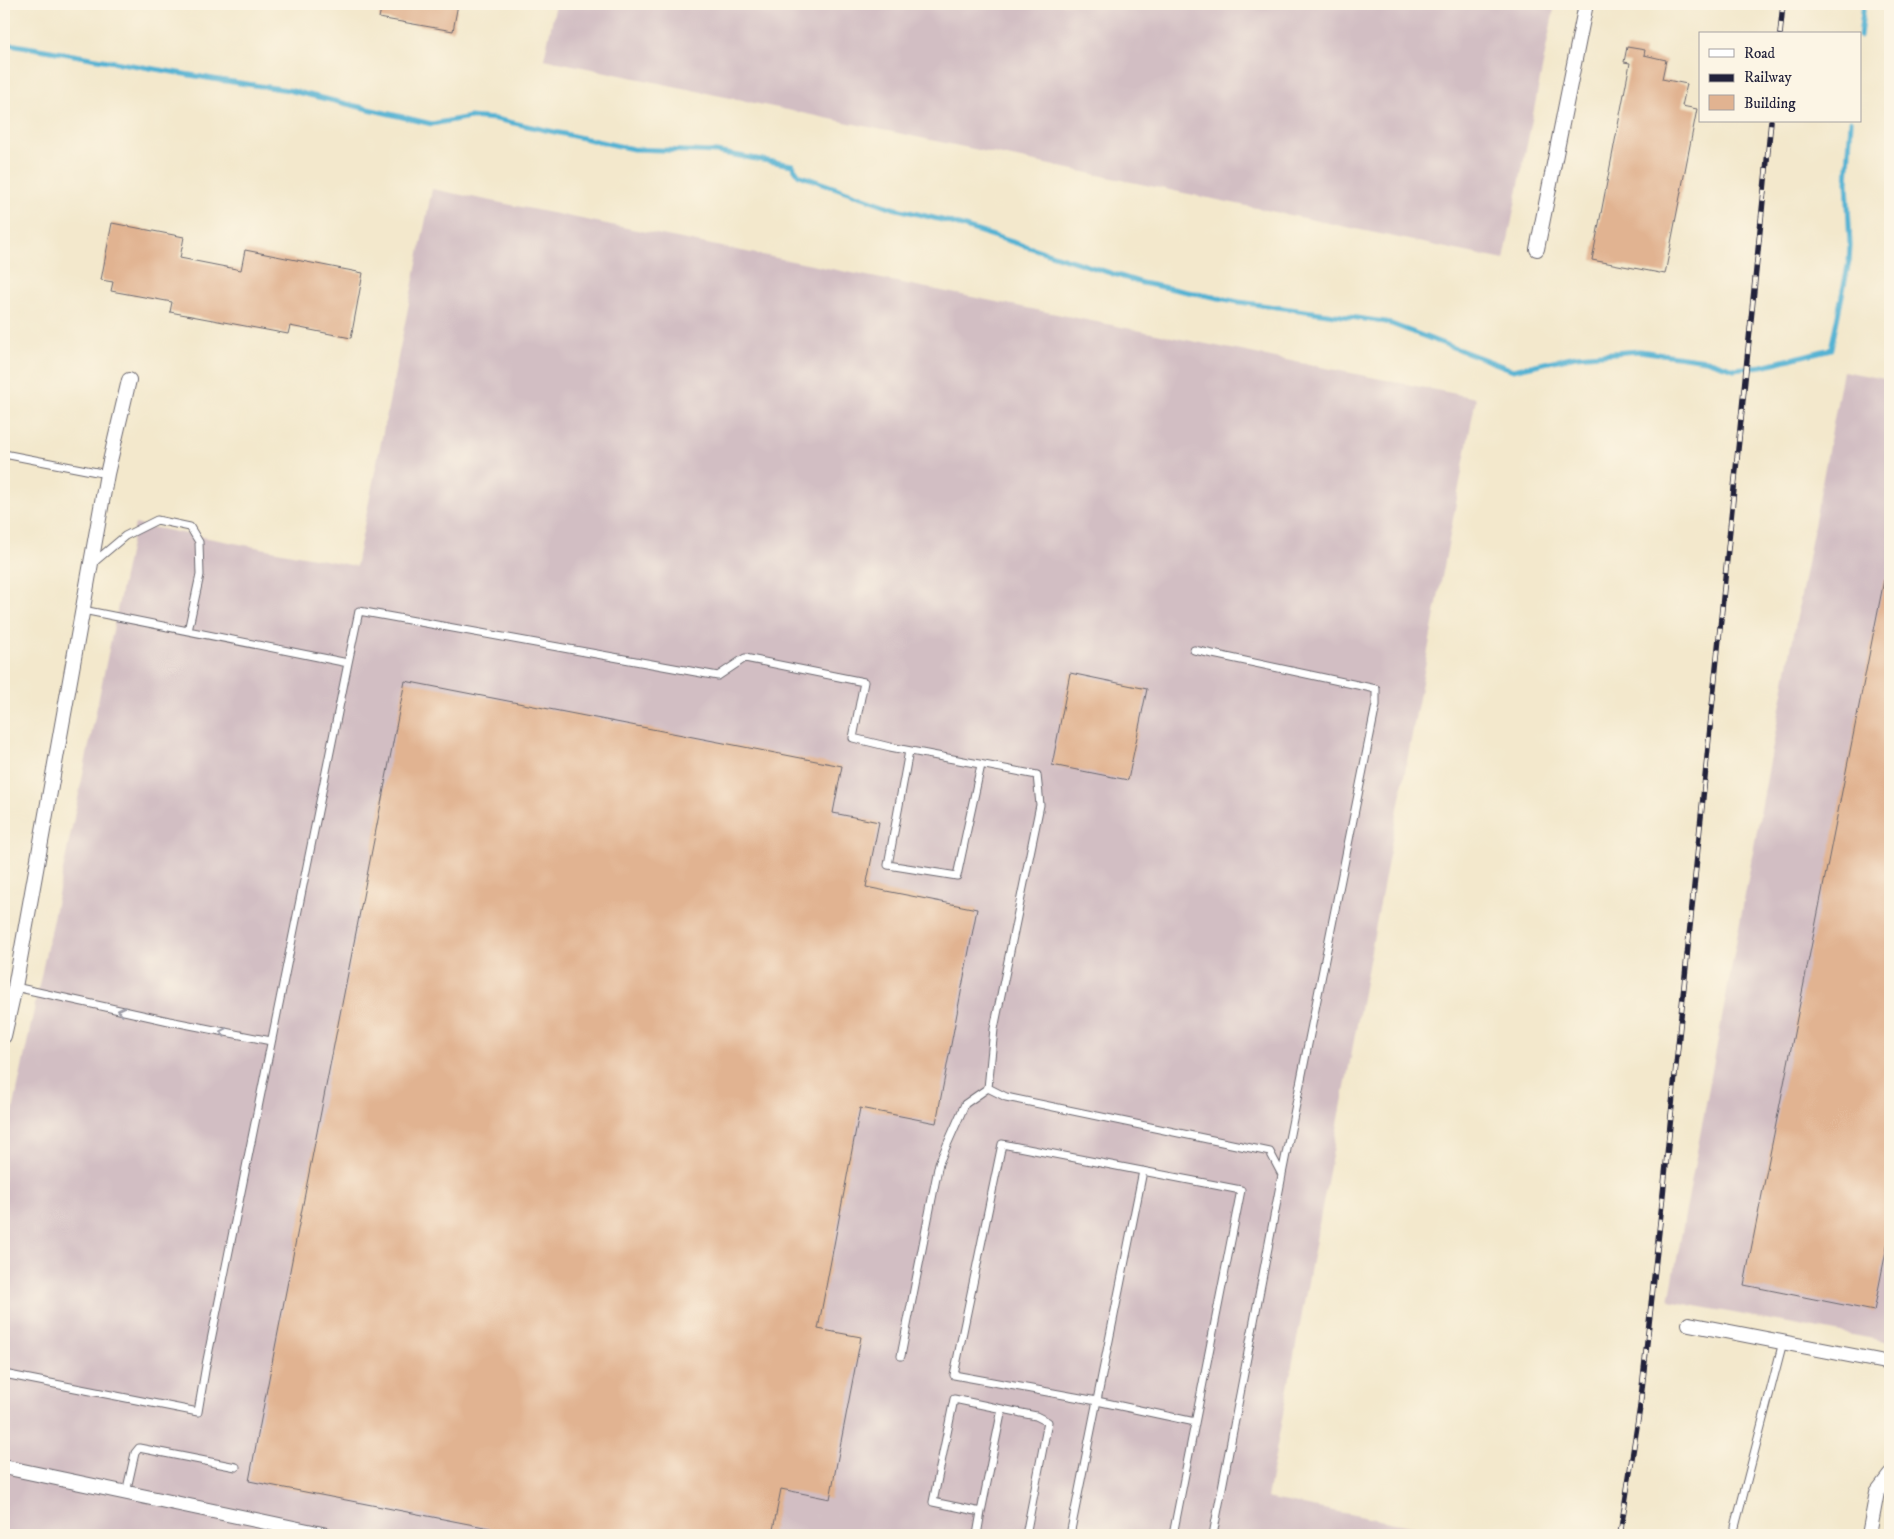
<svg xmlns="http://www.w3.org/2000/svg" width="1894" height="1539" viewBox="0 0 1894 1539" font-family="'IM FELL DW Pica',serif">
	<rect width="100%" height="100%" fill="#fcf5e5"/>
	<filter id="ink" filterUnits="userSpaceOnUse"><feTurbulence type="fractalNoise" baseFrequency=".02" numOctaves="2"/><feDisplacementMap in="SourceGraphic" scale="10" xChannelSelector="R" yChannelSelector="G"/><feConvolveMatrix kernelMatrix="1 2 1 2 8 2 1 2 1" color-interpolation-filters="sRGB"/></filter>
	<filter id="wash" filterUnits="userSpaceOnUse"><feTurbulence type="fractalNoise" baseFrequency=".0096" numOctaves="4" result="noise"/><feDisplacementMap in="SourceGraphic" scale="20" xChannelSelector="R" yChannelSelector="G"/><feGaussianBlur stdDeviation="1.12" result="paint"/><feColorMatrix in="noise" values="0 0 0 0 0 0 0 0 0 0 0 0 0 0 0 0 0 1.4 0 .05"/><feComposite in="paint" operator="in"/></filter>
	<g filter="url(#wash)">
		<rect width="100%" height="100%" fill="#f3e8cc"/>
		<!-- industrial -->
		<path fill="#d2bec3" d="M556,4h999l-51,256 -960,-201z
			M432,189l1044,209 -209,1100 189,37h-1452v-381l131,-630 221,42z
			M1843,371l47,9v962l-221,-41z"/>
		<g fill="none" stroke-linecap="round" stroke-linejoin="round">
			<!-- stream -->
			<path stroke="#54b2d3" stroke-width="5" d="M1860,36l4,-32
				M4,43l215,37 69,10 144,34 38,-7 25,2 138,30 83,3 76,13 7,10 94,33 53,13 196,62 97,19 147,20 127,48 63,-14 63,-5 67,9 28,9 28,-3 69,-17 18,-88 1,-16 -3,-63 4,-61"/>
		</g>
		<g id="blocks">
			<!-- building -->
			<path fill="#e1b391" d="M382,4h76l-5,27 -74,-13z
				M1627,47l18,3 -1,5 22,5 -4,19 25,5 -5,22 15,3 -32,165 -73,-14 38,-197 -6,-1z
				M112,223l72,14 -4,21 61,12 4,-20 118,23 -12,65 -61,-12 -2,8 -118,-22 2,-10 -61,-11 2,-9 -12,-2z
				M1884,580h6v651l-16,80 -130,-26z
				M1070,673l77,16 -19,91 -76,-15z
				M405,681l437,85 -9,47 46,9 -13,65 111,22 -41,214 -76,-15 -42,221 43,8 -31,162 -49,-10 -9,46h-247l-276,-54z"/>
		</g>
	</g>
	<g filter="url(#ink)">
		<use href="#blocks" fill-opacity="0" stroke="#6b676e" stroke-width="1"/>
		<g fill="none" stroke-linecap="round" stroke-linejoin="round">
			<defs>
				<path id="lane" d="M4,454l103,20
					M93,563l32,-27 32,-16 33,7 9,15 1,33 -12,56
					M1194,650l182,39v16l-94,469
					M348,663l11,-52 359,65 27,-18 119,24 -11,56 37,9 147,28 3,30 -46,224 -6,59 18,9 264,55 12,23 -69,360
					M909,751l-21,114 69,11 24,-111
					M15,987l154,34 102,20
					M901,1356l38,-193 26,-59 23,-16
					M4,1374l194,38 8,-47 142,-702 -265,-53
					M1002,1409l-21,103 -48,-10 21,-103 82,17 12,6 -22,113
					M126,1493l9,-40 4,-5 97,19
					M1735,1527l48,-185
					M977,1535l4,-23
					M1070,1535l73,-364
					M1173,1535l68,-345 -239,-46 -48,231 143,26 98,21"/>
				<path id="street" d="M1537,249l49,-245
					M4,1036l11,-49 92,-513 22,-94
					M1689,1324l201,39
					M4,1467l323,68
					M1869,1535l8,-43 13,-17"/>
			</defs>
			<!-- lane casing -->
			<use href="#lane" stroke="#6b676e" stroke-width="9"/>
			<!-- street casing -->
			<use href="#street" stroke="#6b676e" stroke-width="16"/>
			<!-- lane -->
			<use href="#lane" stroke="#fff" stroke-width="7"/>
			<!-- street -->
			<use href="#street" stroke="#fff" stroke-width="14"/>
			<defs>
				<path id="rail" d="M1780,34l3,-30
					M1620,1535l20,-128 24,-222 107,-1064"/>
			</defs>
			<!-- rail casing -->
			<use href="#rail" stroke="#22223b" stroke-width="5.5"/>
			<!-- rail -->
			<use href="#rail" stroke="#fcf5e5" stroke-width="4" stroke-dasharray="11" stroke-linecap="butt"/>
		</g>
		<!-- one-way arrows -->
		<defs><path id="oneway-chevron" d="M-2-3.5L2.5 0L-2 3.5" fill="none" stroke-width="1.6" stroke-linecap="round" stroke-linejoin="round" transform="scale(1.25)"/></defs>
		<g stroke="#9c9ca7">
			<use href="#oneway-chevron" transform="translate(121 1011) rotate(-167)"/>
			<use href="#oneway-chevron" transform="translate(223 1032) rotate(-169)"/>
		</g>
	</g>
	<!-- margin -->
	<rect width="1894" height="1539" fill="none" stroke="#fcf5e5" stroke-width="20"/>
	<!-- legend -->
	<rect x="1699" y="32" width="162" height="90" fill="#fcf5e5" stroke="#a5a1a1"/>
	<rect x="1709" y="49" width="25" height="8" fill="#ffffff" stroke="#a5a1a1"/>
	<text x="1744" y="58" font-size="15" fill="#22223b">Road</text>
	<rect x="1709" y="74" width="25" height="8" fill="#22223b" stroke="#a5a1a1"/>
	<text x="1744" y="82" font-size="15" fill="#22223b">Railway</text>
	<rect x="1709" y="95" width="25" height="15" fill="#e1b391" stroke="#a5a1a1"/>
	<text x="1744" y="108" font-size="15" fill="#22223b">Building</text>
</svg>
